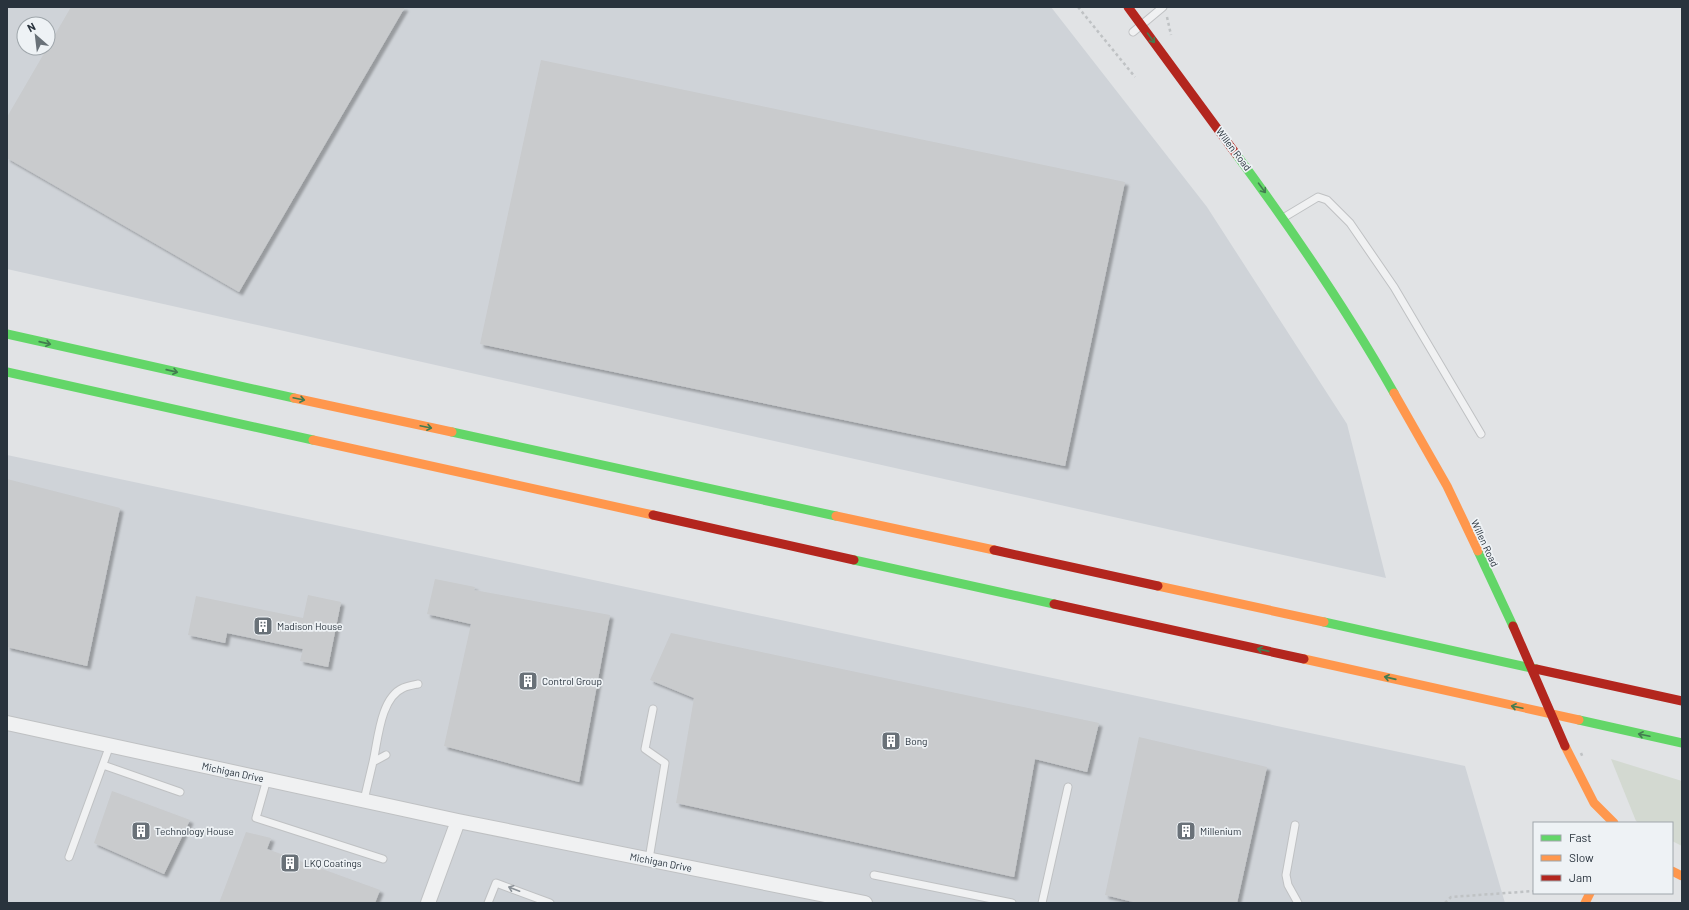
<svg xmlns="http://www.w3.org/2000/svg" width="1689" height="910" viewBox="0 0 1689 910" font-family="Barlow,sans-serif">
	<defs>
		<filter id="shadow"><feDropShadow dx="3.5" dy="3.5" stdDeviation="1" flood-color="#0004"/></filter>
	</defs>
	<rect width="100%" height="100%" fill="#e1e3e5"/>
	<!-- built -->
	<path fill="#cfd3d8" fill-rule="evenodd" d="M7,7h1044l156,200 140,217 39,154 -1379,-309zM24,24h24v24h-24z
		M7,455l1458,311 40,137h-1498z"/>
	<!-- green -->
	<path fill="#d3d9d1" d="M1611,759l71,22v65l-10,-5v-18h-33l-3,-2z"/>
	<!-- building -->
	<path fill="#c9cbcd" filter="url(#shadow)" d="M71,7h334l-166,285 -232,-134v-41z
		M541,60l584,122 -60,284 -585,-122z
		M7,479l113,29 -33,158 -80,-19z
		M435,579l40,8 -1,3 136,25 -31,167 -135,-36 27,-122 -44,-10z
		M308,595l33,7 -13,65 -28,-6 3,-12 -76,-16 -2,10 -37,-8 8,-39 107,22z
		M671,633l428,90 -12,49 -52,-13 -21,118 -338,-74 18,-105 -44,-18z
		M1139,737l128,30 -30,136h-100l-32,-8z
		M112,791l78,29 -26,54 -70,-31z
		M246,832l25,6 -4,11 113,41 -5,13h-156z"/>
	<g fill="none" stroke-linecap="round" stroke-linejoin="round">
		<defs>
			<path id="lane" d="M1133,32l30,-25
				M1283,218l35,-21 9,3 23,23 44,64 87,147
				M373,762c5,-21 7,-64 30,-74 4,-2 10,-3 15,-4
				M103,765l77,27
				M267,779l-11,39 127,41
				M364,800l9,-38 13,-7
				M1295,825l-9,50 2,10 10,18
				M69,857l41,-112
				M649,859l16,-96 -20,-14 8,-40
				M874,875l138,28
				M488,903l8,-20 54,20
				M1042,903l26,-116"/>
			<path id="street" d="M7,723l451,98 407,82
				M428,903l30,-82"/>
		</defs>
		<!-- lane casing -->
		<use href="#lane" stroke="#bfc1c3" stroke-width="9"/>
		<!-- street casing -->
		<use href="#street" stroke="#bfc1c3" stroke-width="16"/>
		<!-- path -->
		<path stroke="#bfc2c4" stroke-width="2.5" stroke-dasharray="3 3" stroke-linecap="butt" d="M1078,7l57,70
			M1167,17l4,18
			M1445,903l6,-6 83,-6"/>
		<!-- lane -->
		<use href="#lane" stroke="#f0f1f2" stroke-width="7"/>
		<!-- street -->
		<use href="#street" stroke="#f0f1f2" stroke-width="14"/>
		<!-- fast -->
		<path stroke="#63d668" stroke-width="9" d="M1236,154c57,77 111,156 158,239
			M7,334l287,64
			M7,372l306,68
			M452,432l384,84
			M1478,551l35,75
			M854,560l200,44
			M1324,622l212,47
			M1579,720l103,23"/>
		<!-- slow -->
		<path stroke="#ff974d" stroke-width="9" d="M1394,393l53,93 31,65
			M294,398l158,34
			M313,440l340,75
			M836,516l158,34
			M1158,586l166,36
			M1304,659l275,61
			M1565,746l29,57 20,20
			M1672,871l10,5
			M1585,903l5,-10"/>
		<!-- jam -->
		<path stroke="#b3261e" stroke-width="9" d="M1128,7l108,147
			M653,515l201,45
			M994,550l164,36
			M1054,604l250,55
			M1536,669l146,32"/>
		<!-- path-bridge -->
		<path stroke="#bfc2c4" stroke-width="2.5" stroke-dasharray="3 3" stroke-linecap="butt" d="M1581,753l2,5"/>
		<!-- jam-bridge -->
		<path stroke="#b3261e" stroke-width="9" d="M1513,626l52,120"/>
	</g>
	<!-- one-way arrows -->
	<defs><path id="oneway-shaft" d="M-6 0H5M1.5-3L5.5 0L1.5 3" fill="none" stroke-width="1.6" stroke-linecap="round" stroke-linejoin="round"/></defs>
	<g stroke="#437c50">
		<use href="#oneway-shaft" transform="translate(1151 38) rotate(54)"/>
		<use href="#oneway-shaft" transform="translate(1262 188) rotate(54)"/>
		<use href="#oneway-shaft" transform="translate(45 343) rotate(13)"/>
		<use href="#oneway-shaft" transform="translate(172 371) rotate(13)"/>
		<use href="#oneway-shaft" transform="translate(299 399) rotate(12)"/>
		<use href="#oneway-shaft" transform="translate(426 427) rotate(12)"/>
		<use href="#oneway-shaft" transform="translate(1263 650) rotate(-167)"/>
		<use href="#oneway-shaft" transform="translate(1390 678) rotate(-167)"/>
		<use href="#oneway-shaft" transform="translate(1517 707) rotate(-168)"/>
		<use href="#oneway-shaft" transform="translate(1644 735) rotate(-168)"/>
	</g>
	<use stroke="#8c9298" href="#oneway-shaft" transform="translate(514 889) rotate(-159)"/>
	<!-- icons -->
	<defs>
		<symbol id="building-square" viewBox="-11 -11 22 22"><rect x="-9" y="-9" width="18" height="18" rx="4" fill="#697178" stroke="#eef2f5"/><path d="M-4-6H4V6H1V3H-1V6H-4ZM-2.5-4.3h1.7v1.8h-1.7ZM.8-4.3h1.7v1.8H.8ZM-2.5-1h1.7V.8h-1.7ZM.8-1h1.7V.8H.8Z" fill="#fff"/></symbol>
	</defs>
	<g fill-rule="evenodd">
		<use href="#building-square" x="252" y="615" width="22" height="22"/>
		<use href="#building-square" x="517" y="670" width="22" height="22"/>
		<use href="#building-square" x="880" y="730" width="22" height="22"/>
		<use href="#building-square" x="130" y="820" width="22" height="22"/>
		<use href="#building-square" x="1175" y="820" width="22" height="22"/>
		<use href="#building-square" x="279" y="852" width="22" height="22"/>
	</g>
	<g text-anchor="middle" stroke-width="3.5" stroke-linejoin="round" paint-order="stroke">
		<!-- street labels -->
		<g font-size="10" fill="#29333d" stroke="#eef2f5">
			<text transform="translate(1234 149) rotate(53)" y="4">Willen Road</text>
			<text transform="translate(1485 543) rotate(65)" y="4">Willen Road</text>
			<text transform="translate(233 772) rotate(12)" y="4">Michigan Drive</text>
			<text transform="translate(661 862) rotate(11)" y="4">Michigan Drive</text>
		</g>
		<!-- poi labels -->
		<g font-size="10" fill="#29333d" stroke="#eef2f5" text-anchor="start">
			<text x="277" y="630">Madison House</text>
			<text x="542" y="685">Control Group</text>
			<text x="905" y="745">Bong</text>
			<text x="155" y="835">Technology House</text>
			<text x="1200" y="835">Millenium</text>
			<text x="304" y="867">LKQ Coatings</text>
		</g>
	</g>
	<!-- border -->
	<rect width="1689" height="910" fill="none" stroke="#29333d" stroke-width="16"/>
	<!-- legend -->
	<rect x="1533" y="822" width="140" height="72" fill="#eef2f5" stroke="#9fa6ab"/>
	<rect x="1541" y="835" width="20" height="6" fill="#63d668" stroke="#9fa6ab"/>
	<text x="1569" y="842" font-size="12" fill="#29333d">Fast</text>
	<rect x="1541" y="855" width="20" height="6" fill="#ff974d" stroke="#9fa6ab"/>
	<text x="1569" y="862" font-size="12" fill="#29333d">Slow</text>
	<rect x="1541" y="875" width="20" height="6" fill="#b3261e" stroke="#9fa6ab"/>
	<text x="1569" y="882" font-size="12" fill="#29333d">Jam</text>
	<!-- north arrow -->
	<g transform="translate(36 36) rotate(332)"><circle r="19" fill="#eef2f5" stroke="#9fa6ab"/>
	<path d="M0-3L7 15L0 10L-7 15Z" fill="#697178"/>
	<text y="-6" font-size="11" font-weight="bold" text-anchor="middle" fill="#29333d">N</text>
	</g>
</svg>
